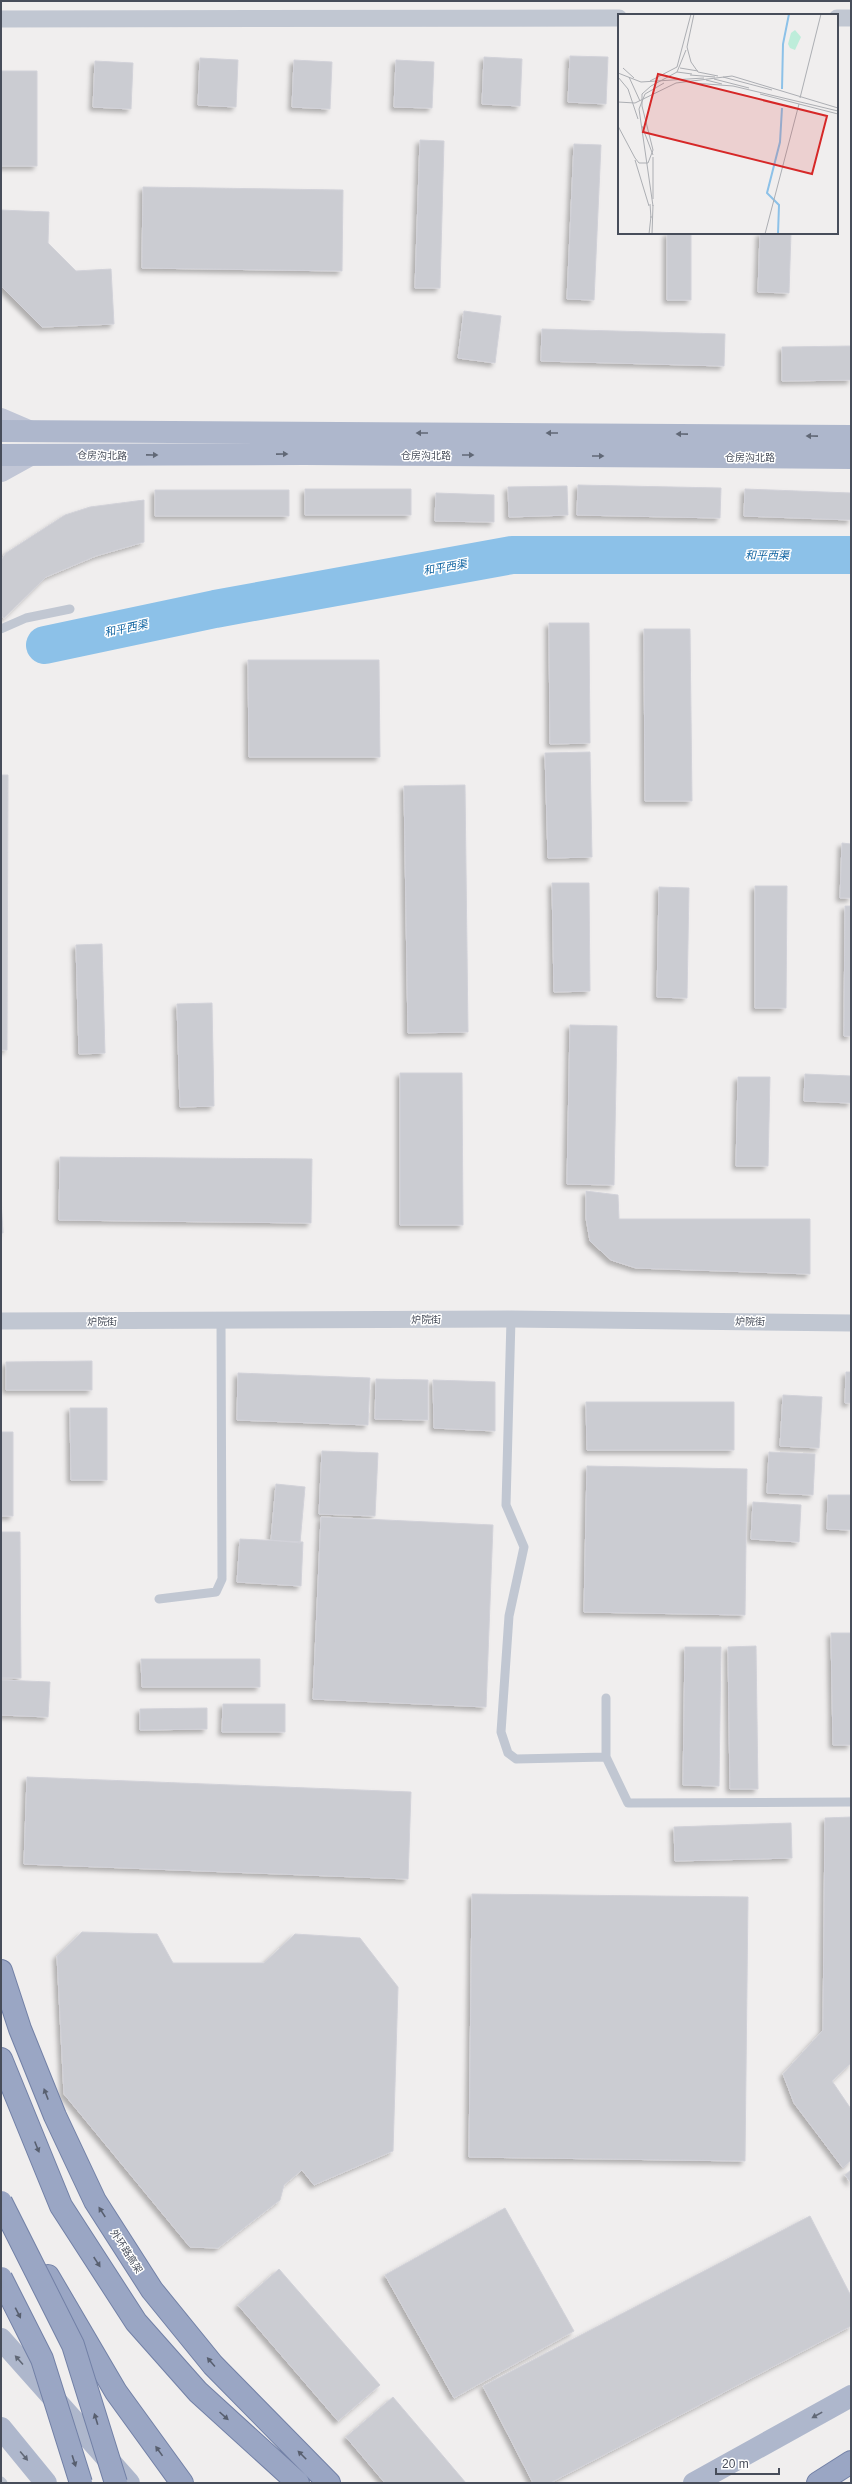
<svg xmlns="http://www.w3.org/2000/svg" width="852" height="2484" viewBox="0 0 852 2484" font-family="Helvetica,'Noto Sans SC',sans-serif">
	<defs>
		<filter id="shadow"><feDropShadow dx="-3.5" dy="3.5" stdDeviation="2" flood-color="#0004"/></filter>
	</defs>
	<rect width="100%" height="100%" fill="#f0eeee"/>
	<g fill="none" stroke-linecap="round" stroke-linejoin="round">
		<!-- river -->
		<path stroke="#8cc1e8" stroke-width="38" d="M45,645l170,-36 297,-54h339"/>
	</g>
	<!-- building -->
	<path fill="#cbccd2" stroke="#d2d2d9" filter="url(#shadow)" d="M570,56l38,1 -2,47 -38,-2z
		M484,57l38,2 -2,47 -38,-2z
		M200,58l38,2 -2,47 -38,-2z
		M294,60l38,2 -2,47 -38,-2z
		M396,60l38,2 -2,46 -38,-1z
		M95,61l38,2 -2,46 -38,-2z
		M1,71h36v95h-36z
		M420,140l24,1 -4,147h-25z
		M574,144l27,1 -7,155 -27,-1z
		M143,187l200,3 -1,81 -200,-3z
		M1,210l48,2 -1,31 28,28 35,-2 3,55 -72,3 -41,-41z
		M667,233h24v67h-24z
		M760,233h31l-2,60 -31,-1z
		M464,311l37,5 -6,47 -37,-5z
		M542,329l183,5 -1,32 -183,-5z
		M851,346v34l-69,1v-34z
		M578,485l143,3 -1,30 -143,-3z
		M567,486l1,29 -59,2 -1,-30z
		M305,489h106v26h-106z
		M745,489l106,4v27l-107,-4z
		M155,490h134v26h-134z
		M436,493l58,2v27l-59,-1z
		M144,500v42l-48,14 -50,21 -42,41 -3,-2v-56l5,-7 59,-38 25,-8z
		M549,623h40l1,120 -40,1z
		M644,629h46l2,172h-47z
		M248,660h131l1,97h-131z
		M590,752l2,105 -44,1 -3,-105z
		M1,775h7l-1,275h-6z
		M465,785l3,247 -60,1 -4,-247z
		M842,843l9,1v54h-11z
		M552,883h37l1,108 -36,1z
		M755,886h32l-1,122h-31z
		M659,887l30,1 -2,110 -30,-1z
		M845,906h6v130h-7z
		M102,944l3,109 -26,1 -3,-109z
		M212,1003l2,103 -34,1 -3,-103z
		M570,1025l47,1 -3,159 -47,-1z
		M400,1073h62l1,152h-63z
		M805,1074l46,2v27l-47,-2z
		M738,1077h32l-2,89h-32z
		M60,1157l252,2 -1,64 -252,-3z
		M586,1191l32,4 1,24h191v55l-174,-6 -25,-8 -21,-19 -4,-23z
		M1,1200l2,33h-2z
		M92,1361v29h-86v-28z
		M846,1372h5v31h-6z
		M238,1373l132,5 -2,47 -131,-5z
		M376,1379l52,1v40l-53,-1z
		M433,1380l62,2v49l-61,-3z
		M783,1395l39,2 -3,51 -39,-2z
		M586,1402h148v48h-147z
		M70,1408h37v72h-36z
		M1,1432h12v84h-12z
		M322,1451l56,2 -3,63 -56,-2z
		M769,1452l46,2 -2,41 -46,-2z
		M587,1466l160,3 -2,146 -161,-3z
		M276,1484l29,3 -5,56 -29,-3z
		M828,1495h23v35l-24,-1z
		M753,1502l48,3 -2,37 -48,-3z
		M321,1517l172,8 -7,182 -173,-8z
		M1,1532h19l1,146h-20z
		M240,1539l63,3 -2,44 -64,-4z
		M831,1633h20v112h-18z
		M756,1646l2,143h-28l-2,-142z
		M685,1647h36l-2,139 -36,-1z
		M141,1659h119v28h-118z
		M1,1680l49,2 -2,35 -47,-2z
		M223,1704h62v28h-63z
		M207,1708v21l-67,1v-21z
		M27,1777l384,15 -3,87 -384,-15z
		M851,1817v246l-19,18 19,28v51l-8,8 -49,-65 -11,-29 40,-44 2,-212z
		M791,1823l1,35 -117,3 -1,-34z
		M472,1894l276,3 -3,264 -276,-4z
		M82,1932l75,2 16,29h91l31,-29 65,4 38,49 -5,164 -79,34 -12,-15 -18,15 -4,15 -62,48 -28,-1 -126,-153 -7,-138z
		M851,2170v13l-6,-8z
		M505,2208l69,123 -120,67 -69,-123z
		M810,2216l41,80v30l-301,157h-17l-50,-97z
		M279,2269l101,116 -42,36 -100,-116z
		M393,2397l73,86h-81l-39,-46z"/>
	<g fill="none" stroke-linecap="round" stroke-linejoin="round">
		<defs>
			<path id="trunk" d="M1,1971l19,58 35,87 40,85 57,89 61,75 116,118
				M1,2059l60,147 75,116 62,70 100,91
				M48,2276l68,116 66,91
				M818,2483l33,-21"/>
		</defs>
		<!-- trunk casing -->
		<use href="#trunk" stroke="#7280a6" stroke-width="24"/>
		<!-- service -->
		<path stroke="#c1c7d2" stroke-width="9" d="M1,629l25,-11 44,-9
			M511,1319l-5,186 18,42 -15,69 -8,116 7,21 8,6 90,-2v-59
			M159,1599l57,-7 6,-13 -1,-258
			M606,1757l22,46 223,-1
			M1,2481l2,2"/>
		<!-- minor -->
		<path stroke="#c1c7d2" stroke-width="17" d="M837,18h14
			M1,19l618,-1
			M1,1321l510,-2 340,4"/>
		<!-- secondary -->
		<path stroke="#c1c6d6" stroke-width="22" d="M1,419l28,12
			M1,471l29,-16"/>
		<!-- primary -->
		<path stroke="#aeb7cc" stroke-width="22" d="M1,431l850,5
			M1,455l303,-1 547,4
			M1,2339l128,144
			M1,2428l45,55
			M694,2483l157,-87"/>
		<!-- trunk -->
		<use href="#trunk" stroke="#9aa6c4" stroke-width="22"/>
		<defs>
			<path id="trunk-bridge" d="M1,2202l72,143 43,138
				M1,2278l41,81 39,124"/>
		</defs>
		<!-- trunk-bridge casing -->
		<use href="#trunk-bridge" stroke="#7280a6" stroke-width="24" stroke-linecap="butt"/>
		<!-- trunk-bridge -->
		<use href="#trunk-bridge" stroke="#9aa6c4" stroke-width="22"/>
	</g>
	<!-- one-way arrows -->
	<defs><path id="oneway-solid" d="M-6-.8H1V-3.2L6.5 0L1 3.2V.8H-6Z"/></defs>
	<g fill="#616876">
		<use href="#oneway-solid" transform="translate(422 433) rotate(180)"/>
		<use href="#oneway-solid" transform="translate(552 433) rotate(-180)"/>
		<use href="#oneway-solid" transform="translate(682 434) rotate(-179)"/>
		<use href="#oneway-solid" transform="translate(812 436) rotate(-179)"/>
		<use href="#oneway-solid" transform="translate(282 454) rotate(-1)"/>
		<use href="#oneway-solid" transform="translate(152 455) rotate(1)"/>
		<use href="#oneway-solid" transform="translate(468 455)"/>
		<use href="#oneway-solid" transform="translate(598 456)"/>
		<use href="#oneway-solid" transform="translate(19 2360) rotate(-132)"/>
		<use href="#oneway-solid" transform="translate(817 2415) rotate(151)"/>
		<use href="#oneway-solid" transform="translate(24 2456) rotate(50)"/>
	</g>
	<g fill="#585f6f">
		<use href="#oneway-solid" transform="translate(46 2094) rotate(-111)"/>
		<use href="#oneway-solid" transform="translate(37 2147) rotate(68)"/>
		<use href="#oneway-solid" transform="translate(102 2212) rotate(-123)"/>
		<use href="#oneway-solid" transform="translate(97 2262) rotate(57)"/>
		<use href="#oneway-solid" transform="translate(18 2313) rotate(63)"/>
		<use href="#oneway-solid" transform="translate(211 2362) rotate(-131)"/>
		<use href="#oneway-solid" transform="translate(224 2416) rotate(42)"/>
		<use href="#oneway-solid" transform="translate(96 2419) rotate(-107)"/>
		<use href="#oneway-solid" transform="translate(159 2451) rotate(-126)"/>
		<use href="#oneway-solid" transform="translate(302 2455) rotate(-135)"/>
		<use href="#oneway-solid" transform="translate(74 2461) rotate(72)"/>
	</g>
	<g text-anchor="middle" stroke-width="3" stroke-linejoin="round" paint-order="stroke">
		<!-- street labels -->
		<g font-size="10" fill="#474d5a" stroke="#fff">
			<text transform="translate(102 455) rotate(1)" y="4">仓房沟北路</text>
			<text x="426" y="459">仓房沟北路</text>
			<text x="750" y="461">仓房沟北路</text>
			<text x="426" y="1323">炉院街</text>
			<text x="102" y="1325">炉院街</text>
			<text transform="translate(750 1321) rotate(1)" y="4">炉院街</text>
			<text transform="translate(127 2251) rotate(57)" y="4">外环路高架</text>
		</g>
		<!-- water labels -->
		<g font-size="11" font-style="italic" fill="#1265a2" stroke="#fff">
			<text x="767" y="559">和平西渠</text>
			<text transform="translate(445 567) rotate(-10)" y="4">和平西渠</text>
			<text transform="translate(126 628) rotate(-12)" y="4">和平西渠</text>
		</g>
	</g>
	<!-- overview -->
	<g transform="translate(618 14)">
		<rect width="220" height="220" fill="#f0eeee"/>
		<path d="M177,16l6,7 -6,13 -5,-2 -2,-4 3,-11z" fill="#bdedda"/>
		<path fill="none" stroke="#8cc1e8" stroke-width="2" d="M164,75l1,-45 6,-30M160,220l1,-29 -12,-12 13,-51 2,-34"/>
		<path fill="none" stroke="#acaeb3" stroke-width="1" d="M76,0l-7,33 4,15 7,10 20,4M5,54l11,10M62,54l18,3M59,58l9,-22M0,59l23,9 63,-4M72,61l25,2M0,63l10,12 10,30M11,63l11,24M105,63l49,13M96,65l35,9M88,66l16,4M32,67l27,-14 14,-53M76,69l39,3 105,25M142,80l78,20M182,84l21,-84M0,88l17,1 41,-20 56,-7 106,32M0,112l17,32 4,5h9l5,-13 -11,-44v-12l9,-8 26,-14 15,2M24,112l11,29M17,146l14,46M35,185v-42M32,190l1,14M35,192l-14,-97 6,-15 19,-11M31,220l2,-18M34,220l1,-29M147,220l34,-130"/>
		<path fill="#d62828" fill-opacity="0.15" stroke="#d62828" stroke-width="2" d="M40,60l169,42 -15,58 -169,-42z"/>
		<rect width="220" height="220" fill="none" stroke="#474d5a" stroke-width="2"/>
	</g>
	<!-- border -->
	<rect width="852" height="2484" fill="none" stroke="#474d5a" stroke-width="4"/>
	<!-- scale -->
	<path d="M716 2468v6h63v-6" fill="none" stroke="#474d5a" stroke-width="2"/>
	<text x="722" y="2468" font-size="12" fill="#474d5a" stroke="#ffffff" stroke-width="3" paint-order="stroke">20 m</text>
</svg>
